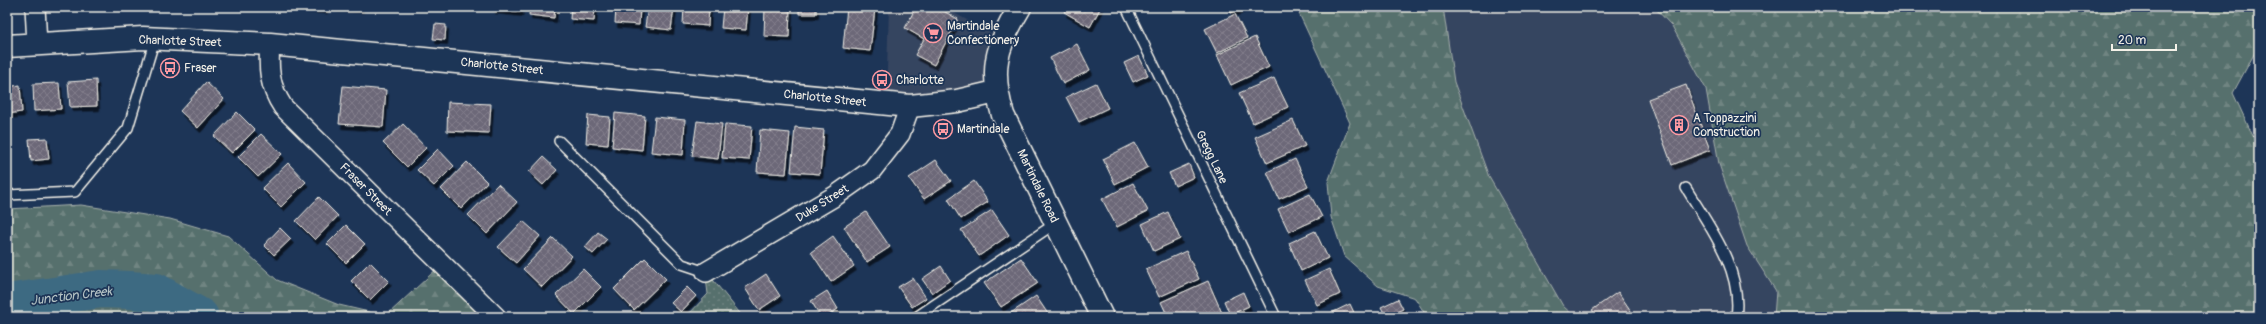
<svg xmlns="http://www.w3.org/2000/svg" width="2266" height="324" viewBox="0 0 2266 324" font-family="Pangolin,sans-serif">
	<defs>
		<pattern id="forest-firs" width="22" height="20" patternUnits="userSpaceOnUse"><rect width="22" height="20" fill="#57706d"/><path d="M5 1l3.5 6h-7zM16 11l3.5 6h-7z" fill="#708582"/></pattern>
		<pattern id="park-dots" width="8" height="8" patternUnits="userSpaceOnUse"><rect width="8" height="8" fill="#57706d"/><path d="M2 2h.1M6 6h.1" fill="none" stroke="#708582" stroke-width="1.8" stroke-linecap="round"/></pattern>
		<pattern id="building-cross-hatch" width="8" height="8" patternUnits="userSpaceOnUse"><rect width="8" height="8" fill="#6c6778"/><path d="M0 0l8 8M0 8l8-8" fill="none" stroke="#827d8b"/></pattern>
		<filter id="shadow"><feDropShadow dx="2.5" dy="4.5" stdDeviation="0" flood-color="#0009"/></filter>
	</defs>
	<rect width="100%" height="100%" fill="#1d3557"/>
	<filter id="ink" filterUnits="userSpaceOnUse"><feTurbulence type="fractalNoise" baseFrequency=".025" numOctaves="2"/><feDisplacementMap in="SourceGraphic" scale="8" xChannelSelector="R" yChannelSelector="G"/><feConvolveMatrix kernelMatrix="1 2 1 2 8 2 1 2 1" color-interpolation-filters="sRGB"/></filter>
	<g filter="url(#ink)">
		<!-- built -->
		<path fill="#354461" d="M889,7h54l57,31 -6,53 -108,11z
			M1443,7h211l18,19 34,63 13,75 28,82 29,45 -2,26h-199l-12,-11 -74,-129 -35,-95z"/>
		<!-- forest -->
		<path fill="url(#forest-firs)" stroke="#a6b0aa" d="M1296,7h147l11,75 35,95 74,129 12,11h-148l-12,-19 -37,-12 -34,-30 -13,-39 -3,-35 22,-59z
			M1654,7h605v38l-26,48 26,56v168h-485l2,-26 -29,-45 -28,-82 -13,-75 -34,-63z
			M81,205l89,14 58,17 49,44 62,25 47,11 55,-51 53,52h-297l-41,-23 -149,11v-96z"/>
		<!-- park -->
		<path fill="url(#park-dots)" stroke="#a6b0aa" d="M705,270l38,47h-57l22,-23z
			M101,290l55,4 41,23h-190v-12z"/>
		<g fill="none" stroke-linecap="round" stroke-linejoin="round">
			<!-- river -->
			<path stroke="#3e6a82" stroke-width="38" d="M7,303l94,-14 29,1 26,2 44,25"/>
		</g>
		<!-- building -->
		<path fill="url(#building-cross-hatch)" stroke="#f4f1e8" filter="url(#shadow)" d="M296,7h29v2z
			M335,7h26v1z
			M493,7h28l-1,5 -27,-3z
			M530,7h25l-1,11 -25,-3z
			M571,7h24l-1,14 -24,-2z
			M616,7h24l-1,18 -24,-2z
			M648,7h26l-3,23 -26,-3z
			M684,7h25l-1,19 -25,-2z
			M723,7h25l-2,23 -25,-2z
			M765,7l25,1 -1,29 -25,-1z
			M799,7h17v7h-17z
			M847,7l28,2 -5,42 -27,-3z
			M916,7h20l22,12 -24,46 -19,-10 9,-16 -19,-11z
			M1067,7h34l-11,20 -26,-15z
			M1228,7h15l-12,6z
			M1235,14l12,24 -30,15 -12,-24z
			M435,24l11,1 -1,15 -12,-1z
			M1255,37l14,30 -38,18 -14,-30z
			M1077,44l13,26 -27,14 -13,-26z
			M1139,56l9,19 -15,7 -9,-19z
			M1274,78l14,29 -35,16 -14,-30z
			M96,80l1,26 -27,1 -2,-25z
			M206,82l18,17 -26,29 -18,-17z
			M59,83l2,26 -27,2 -1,-27z
			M1096,83l12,25 -29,14 -13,-25z
			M20,85l2,27 -15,2v-27z
			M1686,85l24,65 -38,15 -24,-66z
			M343,86l43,4 -3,37 -44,-3z
			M448,102l43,2 -2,29 -42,-2z
			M237,112l18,18 -23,23 -18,-17z
			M615,113l30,3 -3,34 -30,-3z
			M588,115l22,2 -2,28 -22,-2z
			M655,117l30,3 -2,35 -32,-3z
			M1293,120l12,26 -38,17 -12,-26z
			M697,121l25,3 -4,35 -26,-3z
			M403,124l23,24 -19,19 -24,-24z
			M725,124l27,2 -3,34 -27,-2z
			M795,127l29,3 -4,44 -29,-2z
			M760,130l30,3 -4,41 -29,-2z
			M261,134l21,20 -24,23 -20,-20z
			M47,138l2,21 -18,2 -2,-22z
			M1135,143l13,24 -33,17 -12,-25z
			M438,149l16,17 -20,20 -17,-16z
			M543,157l14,13 -14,15 -14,-13z
			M1295,159l13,27 -29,13 -12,-27z
			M936,160l15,21 -27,18 -15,-21z
			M467,162l20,20 -26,27 -20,-20z
			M288,163l18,19 -25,25 -19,-19z
			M1189,164l5,13 -19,9 -6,-13z
			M974,181l14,21 -27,17 -13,-20z
			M1133,183l15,28 -31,16 -15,-28z
			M498,184l19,18 -30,32 -19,-19z
			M1310,194l12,23 -33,15 -11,-23z
			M319,197l19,19 -23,24 -19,-19z
			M992,210l17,25 -30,21 -18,-26z
			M866,212l24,35 -23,15 -23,-35z
			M1168,212l12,27 -26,12 -12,-27z
			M523,221l17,15 -24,27 -18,-16z
			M346,225l19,19 -19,19 -19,-19z
			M280,228l11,11 -17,16 -10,-10z
			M1315,231l13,27 -27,13 -12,-28z
			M598,232l9,7 -14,15 -8,-7z
			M833,236l21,30 -23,16 -20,-30z
			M553,238l19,18 -30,31 -19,-18z
			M1186,251l13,28 -40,18 -13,-28z
			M645,258l21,21 -32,31 -20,-21z
			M1021,258l17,25 -37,24 -17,-24z
			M370,262l19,19 -19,19 -19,-19z
			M941,266l9,14 -18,13 -10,-14z
			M583,269l18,18 -27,27 -18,-19z
			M1329,269l11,25 -23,11 -12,-25z
			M766,274l14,22 -21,14 -14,-22z
			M913,278l13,20 -14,9 -14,-20z
			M1208,281l14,32 -9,4h-45l-7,-15z
			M687,287l9,9 -15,16 -10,-9z
			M827,291l11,18 -13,8h-4l-10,-16z
			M1243,292l6,14 -19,9 -6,-14z
			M1618,292l17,25h-38l-5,-7z
			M1036,296l14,21h-45z
			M1398,299l5,10 -17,8 -5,-10z
			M1350,304l6,13h-28l-1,-2z
			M1406,313l2,4h-10z"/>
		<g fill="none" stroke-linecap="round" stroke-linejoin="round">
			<defs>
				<path id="service" d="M1126,7l150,310
					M559,141l123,123 24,8
					M1686,188c23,38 57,82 50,129
					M7,195l68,-3 53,-64 27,-89
					M916,317l140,-94"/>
				<path id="minor" d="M35,7l2,37
					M270,44c-2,24 -1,42 13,63l213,210
					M706,272l129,-76 37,-26 28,-36 10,-28"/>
				<path id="tertiary" d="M1020,7c-24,40 -31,62 -17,108l99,202
					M7,46l136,-8 127,6 640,62 47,-5 39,-9"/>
			</defs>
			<!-- service casing -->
			<use href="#service" stroke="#f4f1e8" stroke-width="12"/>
			<!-- minor casing -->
			<use href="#minor" stroke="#f4f1e8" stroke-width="22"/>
			<!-- tertiary casing -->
			<use href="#tertiary" stroke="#f4f1e8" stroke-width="25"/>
			<!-- service -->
			<use href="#service" stroke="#1d3557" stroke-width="9"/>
			<!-- minor -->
			<use href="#minor" stroke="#1d3557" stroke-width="19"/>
			<!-- tertiary -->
			<use href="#tertiary" stroke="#1d3557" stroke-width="22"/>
		</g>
	</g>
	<!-- icons -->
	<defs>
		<symbol id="supermarket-ring" viewBox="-11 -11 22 22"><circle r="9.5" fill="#1d3557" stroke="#ff9aa2" stroke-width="1.5"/><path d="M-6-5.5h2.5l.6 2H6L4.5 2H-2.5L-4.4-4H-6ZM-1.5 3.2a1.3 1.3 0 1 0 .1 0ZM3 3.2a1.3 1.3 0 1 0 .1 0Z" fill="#ff9aa2"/></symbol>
		<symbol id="bus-ring" viewBox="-11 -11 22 22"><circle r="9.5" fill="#1d3557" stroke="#ff9aa2" stroke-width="1.5"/><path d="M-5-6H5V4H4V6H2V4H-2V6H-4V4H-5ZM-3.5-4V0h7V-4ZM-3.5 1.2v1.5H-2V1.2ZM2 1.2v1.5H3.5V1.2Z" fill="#ff9aa2"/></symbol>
		<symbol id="building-ring" viewBox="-11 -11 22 22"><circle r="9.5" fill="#1d3557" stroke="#ff9aa2" stroke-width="1.5"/><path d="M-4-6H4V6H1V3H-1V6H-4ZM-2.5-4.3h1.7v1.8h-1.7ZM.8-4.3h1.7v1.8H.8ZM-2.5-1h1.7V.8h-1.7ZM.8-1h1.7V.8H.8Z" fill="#ff9aa2"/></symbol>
	</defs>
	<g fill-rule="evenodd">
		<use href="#supermarket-ring" x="922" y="22" width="22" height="22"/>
		<use href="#bus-ring" x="159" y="57" width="22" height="22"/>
		<use href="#bus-ring" x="871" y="69" width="22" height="22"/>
		<use href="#building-ring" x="1668" y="114" width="22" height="22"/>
		<use href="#bus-ring" x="932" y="118" width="22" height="22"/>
	</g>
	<g text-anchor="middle" stroke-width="3.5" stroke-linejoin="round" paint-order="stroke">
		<!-- poi labels -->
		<g font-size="12" fill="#f4f1e8" stroke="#1d3557" text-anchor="start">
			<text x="947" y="30">Martindale<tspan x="947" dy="14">Confectionery</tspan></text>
			<text x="184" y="72">Fraser</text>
			<text x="896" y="84">Charlotte</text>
			<text x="1693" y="122">A Toppazzini<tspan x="1693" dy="14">Construction</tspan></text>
			<text x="957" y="133">Martindale</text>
		</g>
		<!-- street labels -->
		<g font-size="12" fill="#f4f1e8" stroke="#1d3557">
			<text transform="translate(180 41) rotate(2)" y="4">Charlotte Street</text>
			<text transform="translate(502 66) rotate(6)" y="4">Charlotte Street</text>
			<text transform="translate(825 98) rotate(6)" y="4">Charlotte Street</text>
			<text transform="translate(1212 157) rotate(64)" y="4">Gregg Lane</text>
			<text transform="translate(1038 186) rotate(64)" y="4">Martindale Road</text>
			<text transform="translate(366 189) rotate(45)" y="4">Fraser Street</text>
			<text transform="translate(822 203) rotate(-32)" y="4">Duke Street</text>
		</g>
		<!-- water labels -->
		<g font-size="13" font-style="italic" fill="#b4c2c4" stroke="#1d3557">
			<text transform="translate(71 295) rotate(-7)" y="5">Junction Creek</text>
		</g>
	</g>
	<!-- margin -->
	<rect width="2266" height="324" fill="none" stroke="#1d3557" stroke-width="24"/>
	<rect x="12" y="12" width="2242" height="300" fill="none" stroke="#f4f1e8" stroke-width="1.5" filter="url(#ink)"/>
	<!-- scale -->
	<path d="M2112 44v6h64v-6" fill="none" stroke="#f4f1e8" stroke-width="2"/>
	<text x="2118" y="44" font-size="12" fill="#f4f1e8" stroke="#1d3557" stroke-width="3" paint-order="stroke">20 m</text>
</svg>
